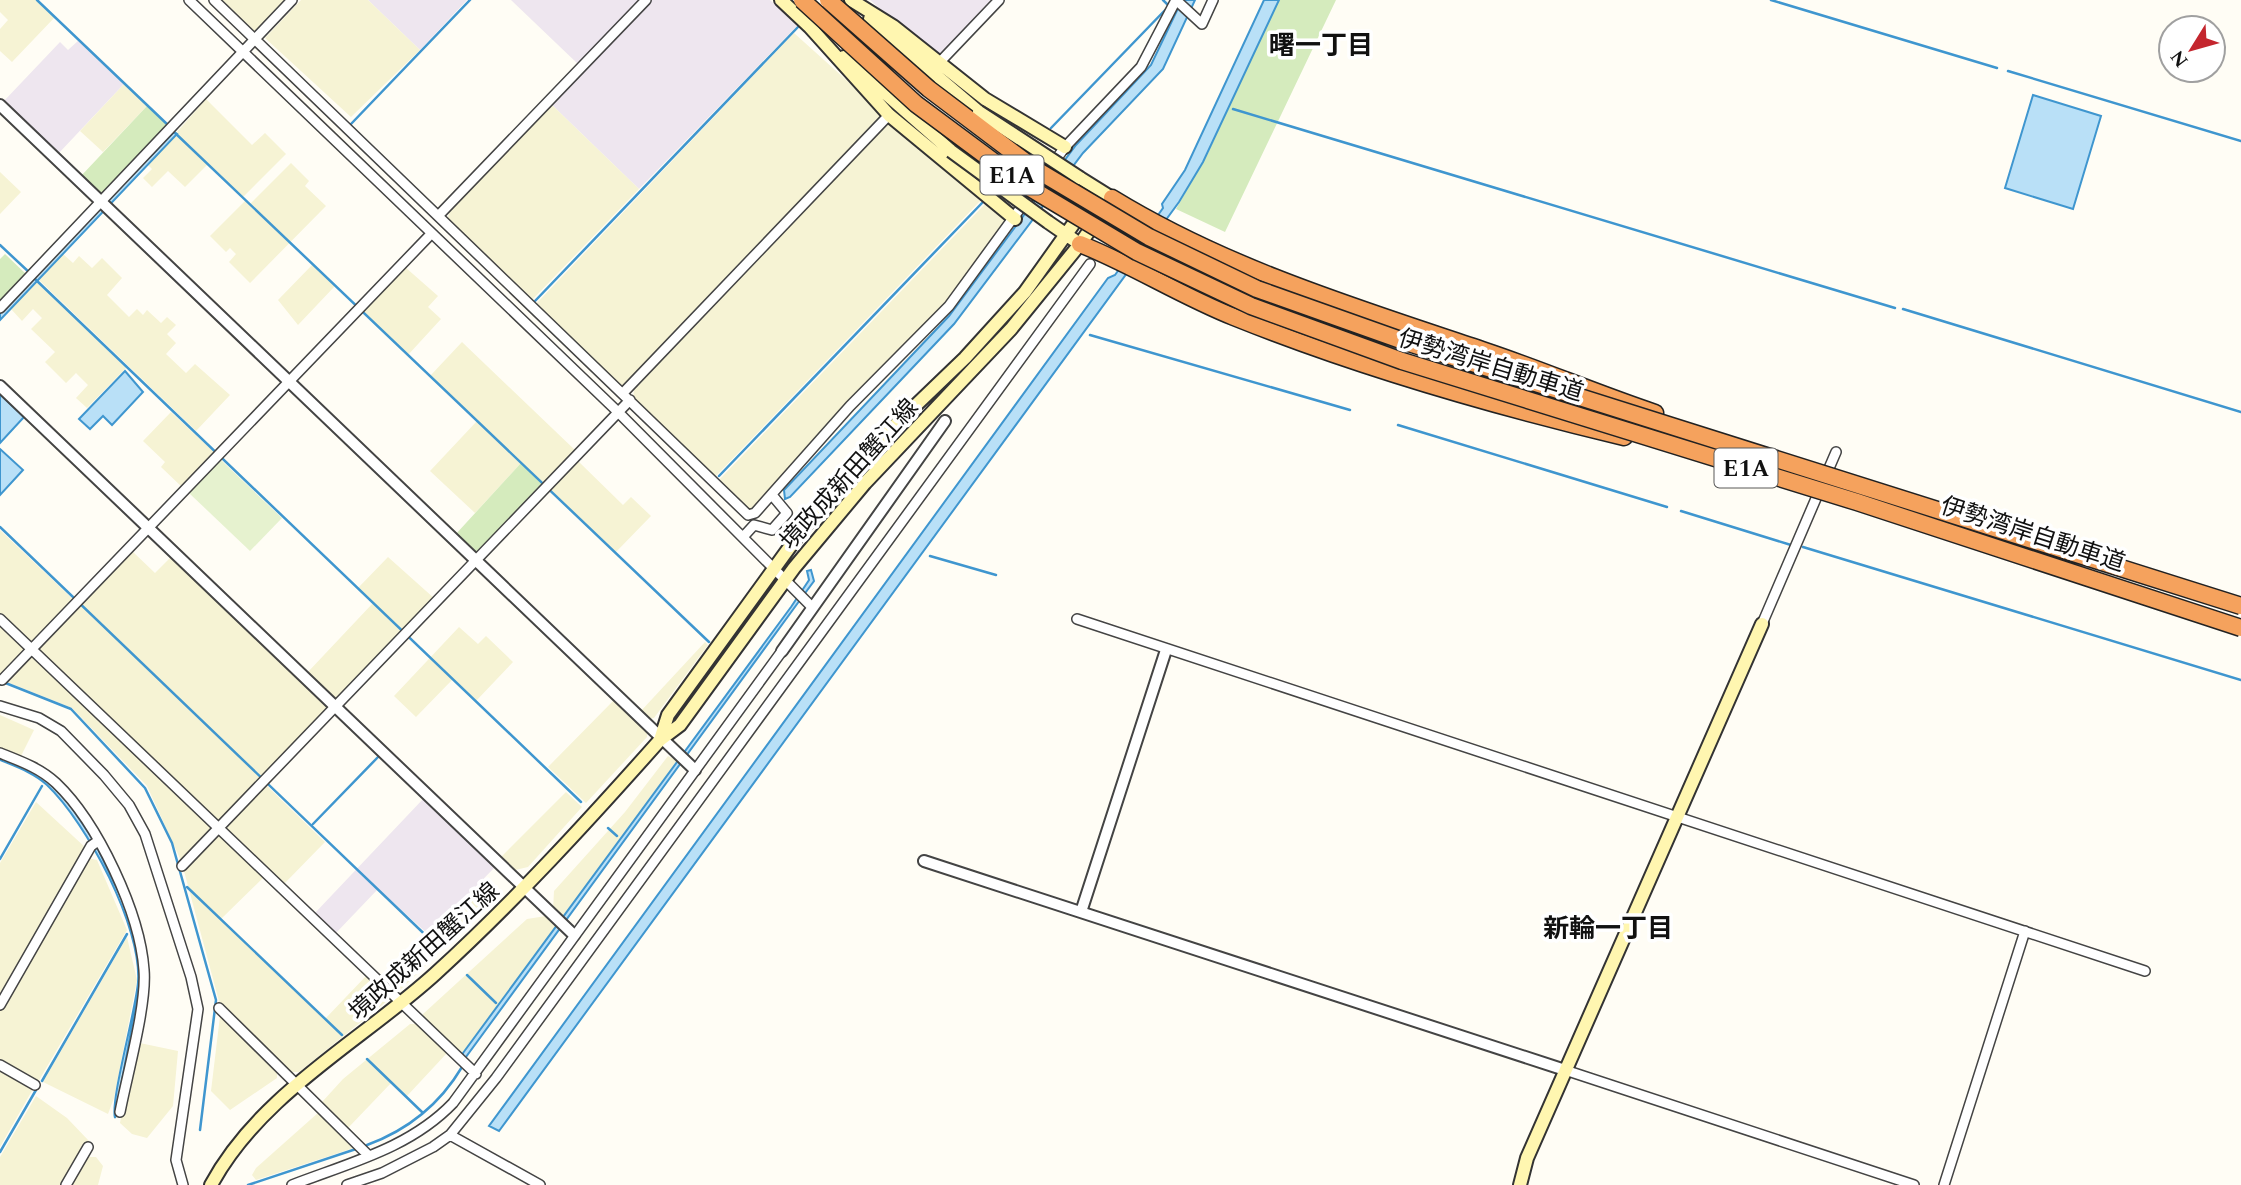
<svg xmlns="http://www.w3.org/2000/svg" width="2241" height="1185" viewBox="0 0 2241 1185" font-family="Spectral,'Noto Sans JP',serif">
	<rect width="100%" height="100%" fill="#fffdf5"/>
	<!-- industrial -->
	<path fill="#eee6ef" d="M368,0h99l-47,50z
		M511,0h130l-62,65z
		M650,0h120l27,26 -158,163 -88,-85z
		M870,0h123l-56,58z
		M79,40l45,44 -66,70 -55,-52 57,-60 8,8z
		M424,798l71,69 -66,68 -51,-46 -43,45 -21,-20z"/>
	<!-- farmland -->
	<path fill="#f6f3d4" d="M0,0h37l18,17 -43,45 -12,-11v-22l8,-9 -8,-8z
		M217,0h69l-33,35z
		M301,0h67l52,50 -69,67 -86,-79z
		M794,33l90,81 -262,274 -87,-83z
		M124,84l23,22 -44,46 -23,-21z
		M206,99l46,46 13,-12 21,21 -43,43 -35,-33 -23,23 -17,-16 -16,16 -9,-9 9,-9 -4,-4z
		M551,104l88,85 -108,112 -84,-79 2,-9z
		M890,119l93,79 -268,279 -82,-78 1,-9z
		M291,163l18,18 -4,5 21,20 -76,77 -21,-21 7,-8 -6,-6 -4,4 -16,-16 36,-36 4,4z
		M0,172l21,20 -21,22z
		M987,202l18,15v7l-59,79 -146,151 -48,56h-4l-30,-29z
		M63,254l10,9 6,-7 13,12 10,-10 20,20 -15,17 22,22 8,-8 6,6 4,-5 14,13 6,-6 9,8 -9,9 9,9 -10,11 20,19 9,-9 35,31 -34,36 -157,-151z
		M313,264l22,22 -37,39 -20,-25z
		M405,267l33,29 -10,11 13,12 -33,36 -45,-43z
		M37,282l89,86 -39,40 -11,-10 12,-13 -12,-12 -10,10 -21,-21 10,-10 -24,-23 11,-11 -9,-9 -11,12 -11,-12z
		M462,342l114,109 -32,34 -23,-22 -46,50 -45,-42 47,-50 -47,-45z
		M171,412l44,41 -32,35 -22,-21 4,-5 -22,-21z
		M578,461l45,44 8,-8 20,19 -36,37 -65,-64z
		M0,530l75,71 -43,44 -32,-30z
		M131,550l24,23 18,-18 158,153 -113,116 -182,-175z
		M388,557l47,42 -100,101 -28,-27 66,-70 -15,-15z
		M0,621l29,28 -29,30z
		M459,627l19,17 8,-8 27,26 -37,39 -23,-22 -37,38 -22,-21z
		M705,642l3,3 -54,73 -7,1 -7,-7z
		M33,655l183,174 -34,34 -35,-77 -75,-78 -65,-26z
		M615,699l32,30v8l-61,66 -38,-36z
		M0,715l34,15 -14,28 -20,-8z
		M668,756l9,5 -115,157 -9,-8 1,-19 71,-79z
		M265,784l60,58 -42,43 -59,-59z
		M566,792l16,15 -54,60 -17,4 -12,-12z
		M36,802l50,46 -86,149v-134z
		M220,833l45,43 -44,43 104,100 42,-44 21,20 -1,6 -88,71h-8l-71,-67 -36,-134z
		M88,858l9,2 30,70 -89,152 -38,-23v-49z
		M483,880l16,16 -100,95h-6l-6,-5 44,-47 -2,-4z
		M546,916l11,9 -94,128 -40,-33v-6l104,-95z
		M127,937l10,43 -23,118 -6,16 -65,-32z
		M220,1016l57,57v5l-47,32 -19,-19z
		M410,1024h7l30,29 -40,43 -15,-14 -44,46 -26,-26 21,-23z
		M135,1042l43,9 -5,55 -26,32 -15,-4 -12,-11z
		M0,1069l33,20 -33,58z
		M36,1096l31,22 22,23 -26,44h-63v-28z
		M319,1112l38,35 -101,33 -4,-5 4,-7z
		M85,1157h11l7,9 -5,19h-29z"/>
	<!-- green -->
	<path fill="#d5ebbd" d="M1278,0h58l-111,232 -49,-23 32,-56z
		M147,106l22,21 -67,70 -21,-21z
		M5,254l22,21 -27,28v-44z
		M521,463l23,22 -70,69 -19,-19z"/>
	<!-- pitch -->
	<path fill="#e6f2cf" d="M221,460l61,58 -32,33 -61,-58z"/>
	<!-- water -->
	<path fill="#b9e0f7" stroke="#3f96cf" stroke-width="2" d="M1182,0h13l-32,69 -80,84 -129,171 -164,173 -5,2 -1,-9 165,-174 127,-171 75,-80z
		M1264,0h15l-76,162 -24,40 -680,929 -10,-5 619,-848 7,-3 48,-67 -1,-4 23,-34z
		M2033,95l68,21 -28,93 -68,-21z
		M174,132l3,2 -177,186v-8z
		M125,371l18,21 -31,33 -9,-9 -13,13 -11,-10z
		M0,394l24,23 -24,26z
		M0,449l23,21 -23,25z
		M811,570l3,11 -14,19 -334,457 -3,11v-15l328,-446 18,-27 -2,-9z
		M0,756l37,16 29,27 28,42 35,73 12,63 -26,141c-5,-17 21,-108 23,-136 4,-55 -51,-159 -91,-197 -13,-12 -30,-18 -47,-25z"/>
	<g fill="none" stroke-linecap="round" stroke-linejoin="round">
		<!-- stream -->
		<path stroke="#3f96cf" stroke-width="2.5" d="M37,0l132,126
			M1771,0l226,68
			M2008,71l233,70
			M1233,109l662,199
			M351,124l119,-124
			M1051,128l118,-122 -6,-6
			M173,131l536,511
			M0,245l31,29
			M35,279l546,523
			M535,301l263,-274
			M1903,309l338,103
			M1090,335l260,75
			M1398,425l269,82
			M719,476l263,-273
			M1681,511l110,34
			M0,527l440,422
			M1803,547l438,133
			M930,556l66,19
			M3,682l68,27 74,79 27,55 44,157 -16,130
			M313,824l66,-68
			M608,828l9,8
			M0,859l42,-73
			M187,887l155,148
			M467,975l29,28
			M367,1059l56,54
			M42,1081l85,-147
			M367,1145c41,-15 73,-41 95,-78
			M0,1152l36,-62
			M248,1185l108,-36"/>
		<defs>
			<path id="minor" d="M189,0l429,412 194,195
				M214,0l534,515 7,-2 95,-107 99,-100 116,-159 76,-80 35,-67
				M1176,0l26,24 11,-24
				M938,64l61,-64
				M439,215l207,-215
				M0,308l292,-308
				M623,393l266,-278
				M743,537l11,-12 18,5 15,-17 -15,-18
				M0,619l476,455
				M1077,619l1068,352
				M1762,624l74,-172
				M2,680l429,-446
				M0,706l39,12 22,13 43,44 25,30 16,29 46,143 7,32 -22,151 7,25
				M0,753c20,8 40,15 56,30 42,40 84,130 88,187 3,35 -17,105 -24,142
				M182,866l448,-466
				M0,1005l91,-159 7,-5
				M219,1008l150,148
				M0,1065l35,20
				M1565,1070l349,115
				M450,1135l90,50
				M66,1185l22,-38
				M292,1185c57,-22 118,-37 161,-82l329,-452
				M347,1185l35,-12 51,-26 17,-12 46,-57 594,-814
				M1944,1185l81,-254"/>
			<path id="tertiary" d="M0,105l695,665
				M0,386l574,549
				M782,651l163,-230
				M924,861l641,209
				M1081,912l85,-262"/>
			<path id="secondary" d="M781,0l33,31
				M851,0l42,26 92,73 80,48
				M870,19l109,93
				M808,25l81,90 126,104
				M844,57l107,94
				M1048,222l26,18
				M660,740l8,-25 137,-189 83,-94 77,-74 60,-66 69,-97
				M211,1185c49,-91 149,-143 224,-211 80,-73 153,-153 225,-234l20,-15 114,-157 71,-85 146,-154 69,-85 32,-46 -32,-20
				M1520,1185l7,-27 235,-534"/>
			<path id="motorway" d="M1112,198c116,71 245,110 373,153 57,19 113,43 170,62
				M1080,244c53,21 101,52 154,73 127,51 256,88 390,120"/>
		</defs>
		<!-- minor casing -->
		<use href="#minor" stroke="#444" stroke-width="12"/>
		<!-- tertiary casing -->
		<use href="#tertiary" stroke="#444" stroke-width="14"/>
		<!-- secondary casing -->
		<use href="#secondary" stroke="#333" stroke-width="16"/>
		<!-- motorway casing -->
		<use href="#motorway" stroke="#222" stroke-width="19"/>
		<!-- minor -->
		<use href="#minor" stroke="#fff" stroke-width="9"/>
		<!-- tertiary -->
		<use href="#tertiary" stroke="#fff" stroke-width="10"/>
		<!-- secondary -->
		<use href="#secondary" stroke="#fff6b0" stroke-width="12"/>
		<!-- motorway -->
		<use href="#motorway" stroke="#f5a25d" stroke-width="16"/>
		<defs>
			<path id="secondary-bridge" d="M979,112l101,66
				M951,151l97,71"/>
			<path id="motorway-bridge" d="M802,0l114,104 109,81 112,67 114,54 151,55 455,141 384,126
				M828,0l101,89 106,80 114,68 108,52 152,54 832,263"/>
		</defs>
		<!-- secondary-bridge casing -->
		<use href="#secondary-bridge" stroke="#333" stroke-width="16" stroke-linecap="butt"/>
		<!-- motorway-bridge casing -->
		<use href="#motorway-bridge" stroke="#222" stroke-width="19" stroke-linecap="butt"/>
		<!-- secondary-bridge -->
		<use href="#secondary-bridge" stroke="#fff6b0" stroke-width="12"/>
		<!-- motorway-bridge -->
		<use href="#motorway-bridge" stroke="#f5a25d" stroke-width="16"/>
	</g>
	<g text-anchor="middle" stroke-width="7" stroke-linejoin="round" paint-order="stroke">
		<!-- shield labels -->
		<g fill="#fff" stroke="#585858" stroke-width="2">
			<rect x="980.5" y="155.5" width="63" height="39" rx="5"/>
			<rect x="1714.5" y="448.5" width="63" height="39" rx="5"/>
		</g>
		<g font-size="23" font-weight="bold" fill="#111">
			<text x="1012" y="183">E1A</text>
			<text x="1746" y="476">E1A</text>
		</g>
		<!-- street labels -->
		<g font-size="24" fill="#111" stroke="#fff">
			<text transform="translate(1491 365) rotate(17)" y="8">伊勢湾岸自動車道</text>
			<text transform="translate(849 474) rotate(-48)" y="8">境政成新田蟹江線</text>
			<text transform="translate(2033 534) rotate(18)" y="8">伊勢湾岸自動車道</text>
			<text transform="translate(424 951) rotate(-42)" y="8">境政成新田蟹江線</text>
		</g>
		<!-- neighbourhood labels -->
		<g font-size="26" font-weight="bold" fill="#111" stroke="#fff">
			<text x="1321" y="54">曙一丁目</text>
			<text x="1608" y="937">新輪一丁目</text>
		</g>
	</g>
	<!-- north arrow -->
	<g transform="translate(2192 49) rotate(233)"><circle r="33" fill="#ffffff" stroke="#a0a0a0" stroke-width="2"/>
	<path d="M0-5L12 26L0 18L-12 26Z" fill="#c4262e"/>
	<text y="-10" font-size="19" font-weight="bold" text-anchor="middle" fill="#111111">N</text>
	</g>
</svg>
